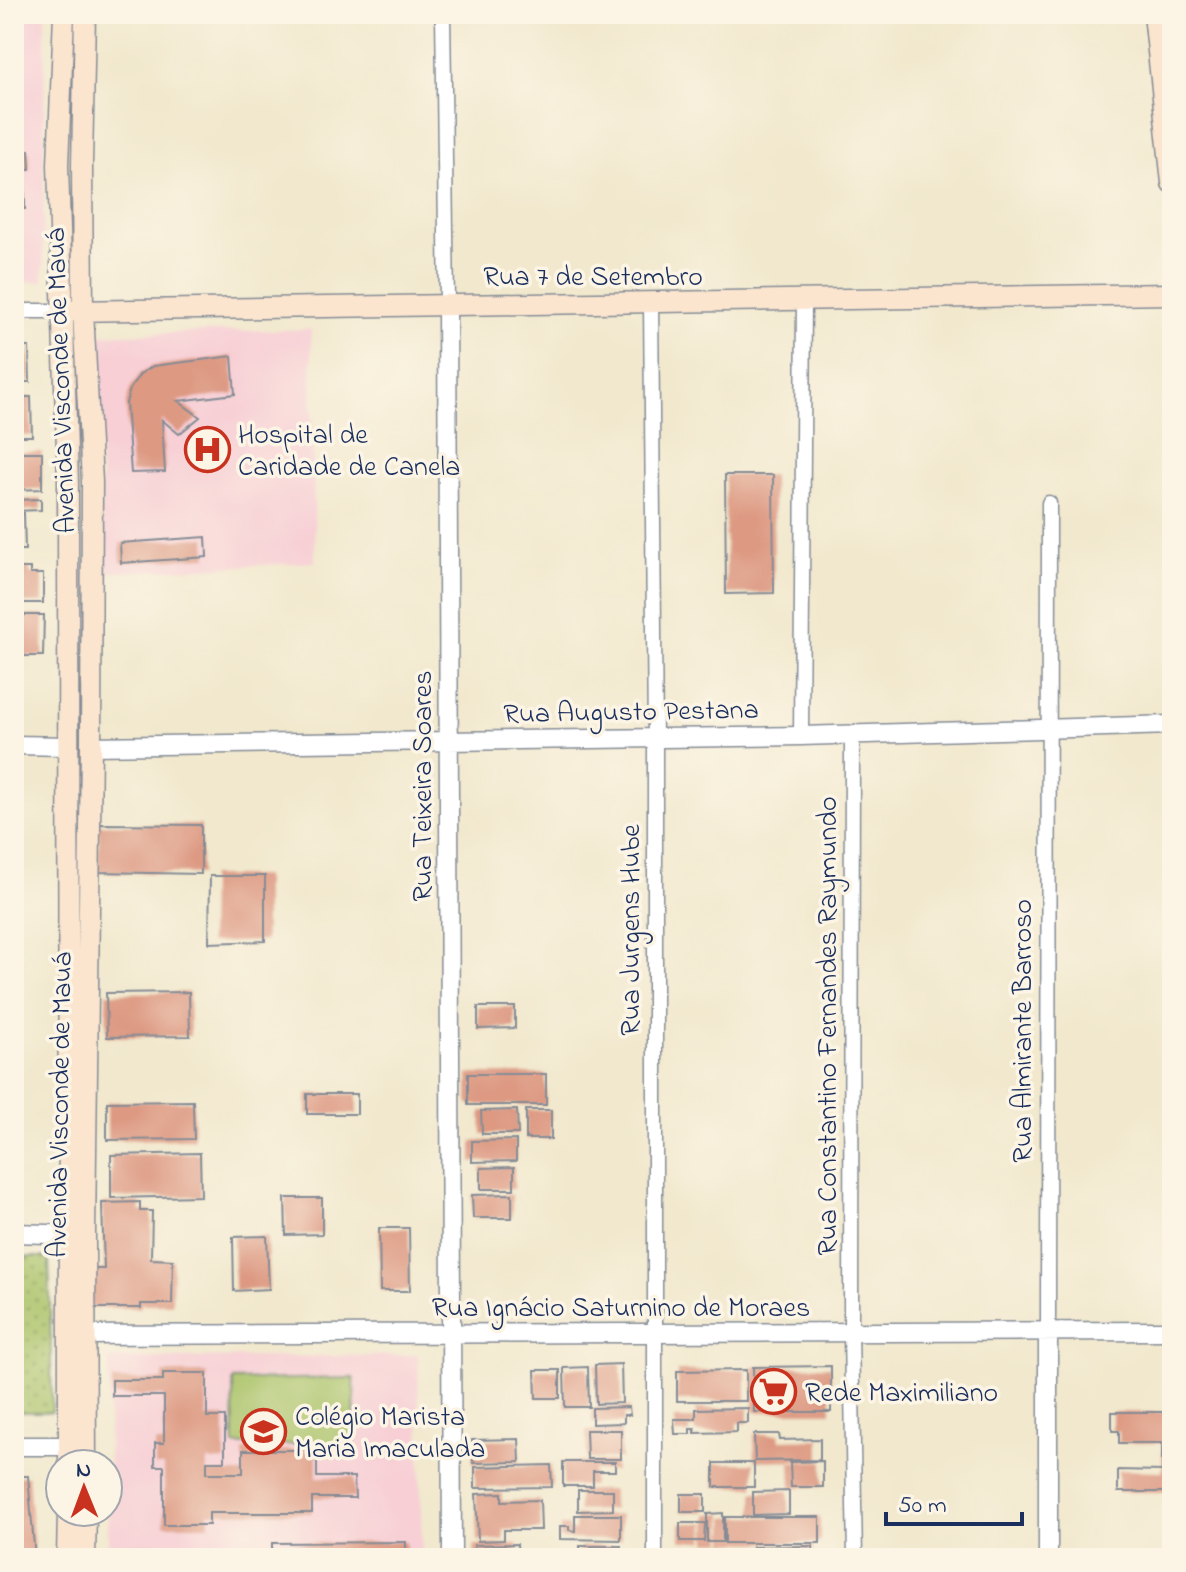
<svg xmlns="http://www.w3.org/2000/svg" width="1186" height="1572" viewBox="0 0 1186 1572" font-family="'Indie Flower',sans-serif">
	<defs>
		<pattern id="park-dots" width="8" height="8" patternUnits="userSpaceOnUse" patternTransform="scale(2)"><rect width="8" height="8" fill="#aac369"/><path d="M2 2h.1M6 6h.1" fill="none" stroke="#8a9f5a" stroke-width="1.8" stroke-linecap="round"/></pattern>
	</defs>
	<rect width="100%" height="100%" fill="#fcf5e5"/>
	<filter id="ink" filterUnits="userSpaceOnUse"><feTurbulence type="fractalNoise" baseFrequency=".0125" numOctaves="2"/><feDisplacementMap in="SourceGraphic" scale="16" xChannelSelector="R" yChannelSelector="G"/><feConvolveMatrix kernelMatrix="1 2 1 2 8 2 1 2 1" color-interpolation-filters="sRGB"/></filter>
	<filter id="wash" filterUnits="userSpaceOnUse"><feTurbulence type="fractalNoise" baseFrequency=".006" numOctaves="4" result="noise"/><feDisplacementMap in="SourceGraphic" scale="32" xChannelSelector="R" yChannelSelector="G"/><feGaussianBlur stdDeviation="1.8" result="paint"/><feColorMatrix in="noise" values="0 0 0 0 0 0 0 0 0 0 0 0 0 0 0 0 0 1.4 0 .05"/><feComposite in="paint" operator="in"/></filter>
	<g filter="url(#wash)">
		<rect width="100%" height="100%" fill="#f1e8cd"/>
		<!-- built -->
		<path fill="#f7cfd5" d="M14,14h31l-2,268h-29z
			M311,329l4,233 -212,11 -5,-238z
			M418,1355l4,203h-314l1,-199z"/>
		<!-- grass -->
		<path fill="#aac369" stroke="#627964" stroke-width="2" d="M354,1378l1,66 -121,1 -1,-65z
			M264,1545v13h-145v-12z"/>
		<!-- park -->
		<path fill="url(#park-dots)" stroke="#627964" stroke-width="2" d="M14,1257h35l3,155h-38z"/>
		<g id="blocks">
			<!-- building -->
			<path fill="#dd9982" d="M29,150l1,19 -6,1 1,39h-11v-58z
				M14,347h15l1,35h-16z
				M232,356l3,38 -57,7 22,16 -21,17 -17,-14 3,52 -34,1 -5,-70 4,-14 10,-15 13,-8z
				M14,397h17l1,39h-18z
				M14,452h28v37l-28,1z
				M725,475h48l1,118 -48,1z
				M41,499v11l-27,1v-11z
				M24,513l1,37h-11v-36z
				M206,537l1,20 -86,6 -1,-20z
				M14,568h16v6h13v29h-29z
				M14,615h30l-1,41h-29z
				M99,824l102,1v49l-103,-2z
				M210,876h55v65l-56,2z
				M189,992l1,44 -83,1 -1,-44z
				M478,1007h37v21l-37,1z
				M468,1074h78v31h-78z
				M307,1094h50v20h-50z
				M193,1101l1,38 -87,1v-38z
				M517,1110l1,24h-36l-1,-23z
				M526,1110h25v29h-25z
				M516,1140v21l-44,1v-21z
				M200,1153l1,43 -90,2v-43z
				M514,1167v22h-33v-21z
				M512,1194v24h-39l-1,-23z
				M285,1198h37v36l-36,1z
				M140,1202v9h12l-1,48 22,1 -1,44h-31v4h-51v-39h14l-2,-66z
				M379,1228h30l1,63h-30z
				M267,1236l2,53 -35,2 -1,-54z
				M621,1364l1,39 -26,1 -1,-39z
				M831,1366v46h-77l-1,-45z
				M588,1367l1,40h-24l-1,-39z
				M535,1370h25v28h-24z
				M746,1370v31h-69v-30z
				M163,1373h44v44h18v44h-18v12h36v-23h74v27h37l1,21h-43v15h-103v12h-45v-59h-9v-23h9v-47h-52v-16h51z
				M629,1407l1,8h-6v8l-32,1v-16z
				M748,1408v15h-11v9l-42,1v-4h-5v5h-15l-1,-15h22v-10z
				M1112,1412h60v80h-54v-22l44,1v-28h-43v-12h-7z
				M586,1430h35v29h-34z
				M754,1434h25l1,6 40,-1v21l-65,1z
				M519,1439l1,23 -47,1 -1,-23z
				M823,1461v26h-32l-1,-25z
				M563,1462h52v9h-22v15h-30z
				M714,1463h40v24h-40z
				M551,1465l1,22 -77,1v-21z
				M14,1476h14l7,82h-21z
				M578,1490h35v20l-35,1z
				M789,1491v23l-36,1v-23z
				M502,1493v8l38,-1 1,30h-37v10l-26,1 -2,-47z
				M681,1494h24v18h-24z
				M723,1513v29h-16v-28z
				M575,1515h46v25l-61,-1v-13h9v4l6,1z
				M725,1517h95v26h-95z
				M680,1523h25l-1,18h-24z
				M406,1542v16h-134v-15z
				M517,1544l1,14h-44v-13z
				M580,1546h41v12h-41z
				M813,1546v12h-61v-11z"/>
		</g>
	</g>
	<g filter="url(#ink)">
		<use href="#blocks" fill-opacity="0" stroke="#868c96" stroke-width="2"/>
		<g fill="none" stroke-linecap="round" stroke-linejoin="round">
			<defs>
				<path id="minor" d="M443,14l4,290
					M651,303l4,435v820
					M14,311h48
					M852,734l-1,599 4,225
					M801,736l3,-435
					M1048,1332l1,-829"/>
				<path id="tertiary" d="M447,304l5,1254
					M14,745l54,1
					M91,746l710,-10 371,-11
					M14,1233l68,2
					M71,1335l1101,-4
					M14,1446h69
					M1048,1558v-226"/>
				<path id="secondary" d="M64,14l-6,151 10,317 1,982
					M85,14l-3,151 1,146 9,171 -1,264 -6,489 1,229
					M1154,14l18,169
					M70,311l1102,-17
					M67,1558l1,-46
					M85,1558l1,-46"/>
			</defs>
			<!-- minor casing -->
			<use href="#minor" stroke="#868c96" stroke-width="17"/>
			<!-- tertiary casing -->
			<use href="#tertiary" stroke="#868c96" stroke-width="21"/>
			<!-- secondary casing -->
			<use href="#secondary" stroke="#868c96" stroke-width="23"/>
			<!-- minor -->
			<use href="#minor" stroke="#fff" stroke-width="14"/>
			<!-- tertiary -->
			<use href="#tertiary" stroke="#fff" stroke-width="18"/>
			<!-- secondary -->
			<use href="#secondary" stroke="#fbe5cf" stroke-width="20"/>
		</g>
	</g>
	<!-- icons -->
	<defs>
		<symbol id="hospital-ring" viewBox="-11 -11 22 22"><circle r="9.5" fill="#fcf5e5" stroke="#c8321e" stroke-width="1.5"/><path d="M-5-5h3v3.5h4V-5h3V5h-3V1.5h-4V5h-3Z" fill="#c8321e"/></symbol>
		<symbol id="supermarket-ring" viewBox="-11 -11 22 22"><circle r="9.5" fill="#fcf5e5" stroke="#c8321e" stroke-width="1.5"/><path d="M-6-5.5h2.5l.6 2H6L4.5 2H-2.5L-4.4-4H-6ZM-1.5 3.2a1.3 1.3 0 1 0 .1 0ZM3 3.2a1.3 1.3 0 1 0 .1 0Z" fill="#c8321e"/></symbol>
		<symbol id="school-ring" viewBox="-11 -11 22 22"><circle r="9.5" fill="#fcf5e5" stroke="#c8321e" stroke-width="1.5"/><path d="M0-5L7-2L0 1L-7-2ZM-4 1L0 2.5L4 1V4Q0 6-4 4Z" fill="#c8321e"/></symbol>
	</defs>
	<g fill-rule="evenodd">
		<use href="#hospital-ring" x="182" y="424" width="51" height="51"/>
		<use href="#supermarket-ring" x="748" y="1366" width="51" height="51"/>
		<use href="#school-ring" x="238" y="1406" width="51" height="51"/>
	</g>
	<g text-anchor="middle" stroke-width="7" stroke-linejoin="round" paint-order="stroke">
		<!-- street labels -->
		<g font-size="28" fill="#1b2f5e" stroke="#fcf5e5">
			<text x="593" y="285">Rua 7 de Setembro</text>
			<text transform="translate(59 381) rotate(-92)" y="10">Avenida Visconde de Mauá</text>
			<text transform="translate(631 710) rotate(-1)" y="10">Rua Augusto Pestana</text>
			<text transform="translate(421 786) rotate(-90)" y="10">Rua Teixeira Soares</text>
			<text transform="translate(629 930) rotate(-90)" y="10">Rua Jurgens Hube</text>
			<text transform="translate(826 1026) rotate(-90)" y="10">Rua Constantino Fernandes Raymundo</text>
			<text transform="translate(1021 1031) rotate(-90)" y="10">Rua Almirante Barroso</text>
			<text transform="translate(58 1105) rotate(-89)" y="10">Avenida Visconde de Mauá</text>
			<text x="621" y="1316">Rua Ignácio Saturnino de Moraes</text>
		</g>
		<!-- poi labels -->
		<g font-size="28" fill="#1b2f5e" stroke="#fcf5e5" text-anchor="start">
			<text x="238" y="443">Hospital de<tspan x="238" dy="32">Caridade de Canela</tspan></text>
			<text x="805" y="1401">Rede Maximiliano</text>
			<text x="295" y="1425">Colégio Marista<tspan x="295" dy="32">Maria Imaculada</tspan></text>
		</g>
	</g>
	<!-- margin -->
	<rect width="1186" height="1572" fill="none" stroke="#fcf5e5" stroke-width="48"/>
	<!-- north arrow -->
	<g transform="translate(84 1488) rotate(359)"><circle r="38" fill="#fcf5e5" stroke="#a2a6af" stroke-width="2"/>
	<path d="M0-6L14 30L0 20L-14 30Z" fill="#c8321e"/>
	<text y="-12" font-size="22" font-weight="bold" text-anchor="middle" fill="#1b2f5e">N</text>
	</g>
	<!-- scale -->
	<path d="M886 1512v12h136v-12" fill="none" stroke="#1b2f5e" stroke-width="4"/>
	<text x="898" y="1512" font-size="24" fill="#1b2f5e" stroke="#fcf5e5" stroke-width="6" paint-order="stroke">50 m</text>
</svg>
